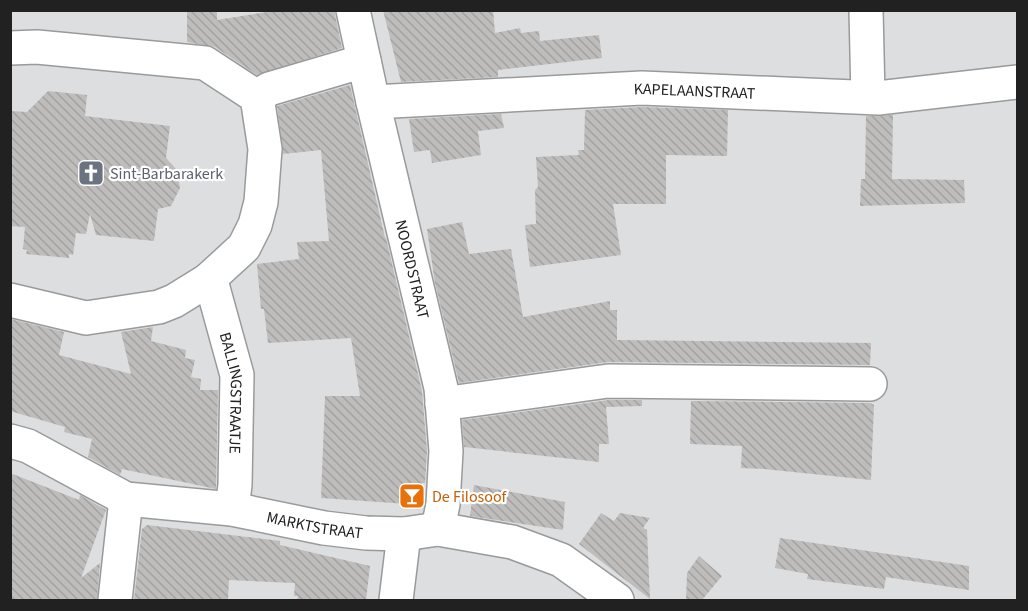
<svg xmlns="http://www.w3.org/2000/svg" width="1028" height="611" viewBox="0 0 1028 611" font-family="'Source Sans 3',sans-serif">
	<defs>
		<pattern id="building-back-hatch" width="6" height="6" patternUnits="userSpaceOnUse" patternTransform="scale(1.5)"><rect width="6" height="6" fill="#bebdbc"/><path d="M-1 5l2 2M0 0l6 6M5-1l2 2" fill="none" stroke="#a3a2a1"/></pattern>
	</defs>
	<rect width="100%" height="100%" fill="#dddee0"/>
	<!-- building -->
	<path fill="url(#building-back-hatch)" d="M187,10h30v10l62,-10h55l8,38 -85,27 -42,-28 -28,-5z
		M383,10h110l2,23 25,-5 1,5 18,-2 1,10 59,-6 3,23 -104,12v7l-97,5z
		M350,85l35,153h1l36,153 5,60 -2,32h-3v22l-101,-7 4,-102h35l-9,-58 -83,5 -4,-34h-3l-4,-45 42,-5 -2,-17 32,-1 -8,-91 -38,4 -6,-48z
		M48,91l39,4 -2,21 85,10 -4,32 11,12 3,18 -9,18 -13,3 -4,32 -58,-6 -6,-21 -4,20 -10,-1 -3,22 -4,-1v4l-43,-4 1,-4 -4,-1 2,-22 -15,-1v-115l17,1z
		M642,107l86,3 -1,46 -61,-1v49h-53l8,51 -91,12 -5,-42 11,-1 -1,-34 3,-3 -2,-30 43,-2 -1,-5h6l1,-40z
		M501,114l3,14 -26,3 3,24 -49,8 -2,-13 -16,2 -5,-33z
		M893,115l-1,64 72,1 1,23 -105,3 1,-27h4l1,-63z
		M462,222l7,32 42,-5 12,68 87,-16v9h7v30l254,3 -1,22 -262,-3 -149,21 -24,-100 -8,-54z
		M10,319l54,13 -5,23 72,19 -10,-42 32,-5 -2,14 35,9 -1,8 10,2 -4,17 10,2 -1,11h18l-2,99 -94,-20 -2,6 -32,-18 4,-18 -28,-7 1,-5 -55,-16z
		M609,400h33v6l-36,1 3,37h-10v18l-135,-15 -2,-27z
		M691,401l179,2 4,2 -3,75 -107,-11 -23,-1 1,-22 -52,-2z
		M10,473l69,27 1,-5 26,15 -25,68 19,-15 -3,37h-87z
		M474,485l91,17 -2,28 -93,-14z
		M601,513l13,8 6,-8 30,5 -7,10 4,2 3,69 -71,-55z
		M147,525l133,16v4l90,21 -4,34h-69l1,-4h-4l1,-13 -66,-3 -1,20h-94l8,-71z
		M780,538l189,28v24l-83,-13 -2,12 -77,-10 1,-5 -33,-6z
		M699,556l23,20 -20,24h-16l1,-27z"/>
	<g fill="none" stroke-linecap="round" stroke-linejoin="round">
		<defs>
			<g id="minor">
				<path id="s1" d="M353,10l20,92 68,286 5,63 -3,53 -5,25"/>
				<path d="M866,10l2,87"/>
				<path d="M10,48l27,-1 168,16 52,34 8,52 -4,53 -6,23 -11,22 -36,33 -34,21 -15,6 -73,11 -76,-18"/>
				<path d="M257,97l12,-8 95,-28"/>
				<path id="s2" d="M373,102l269,-14 236,10 140,-16"/>
				<path id="s3" d="M208,280l5,8 24,87 -2,110 -3,24"/>
				<path d="M442,404l166,-23 262,3"/>
				<path id="s4" d="M10,441l18,5 98,53 106,10 92,19 42,5 38,1 34,-5 74,13 49,18 56,40"/>
				<path d="M115,600l11,-101"/>
				<path d="M396,600l8,-66"/>
			</g>
		</defs>
		<!-- minor casing -->
		<use href="#minor" stroke="#999a9b" stroke-width="36"/>
		<!-- minor -->
		<use href="#minor" stroke="#fff" stroke-width="33"/>
	</g>
	<!-- icons -->
	<defs>
		<symbol id="church-square" viewBox="-11 -11 22 22"><rect x="-9" y="-9" width="18" height="18" rx="4" fill="#6b7280" stroke="#fff"/><path d="M-1.2-6h2.4v3.5h3.3v2.4h-3.3V6h-2.4V-.1h-3.3v-2.4h3.3Z" fill="#fff"/></symbol>
		<symbol id="bar-square" viewBox="-11 -11 22 22"><rect x="-9" y="-9" width="18" height="18" rx="4" fill="#e8710a" stroke="#fff"/><path d="M-6-5H6L.8 .8V4.5H3.5V6h-7V4.5H-.8V.8Z" fill="#fff"/></symbol>
	</defs>
	<g fill-rule="evenodd">
		<use href="#church-square" x="76" y="158" width="30" height="30"/>
		<use href="#bar-square" x="397" y="481" width="30" height="30"/>
	</g>
	<g text-anchor="middle" stroke-width="4.5" stroke-linejoin="round" paint-order="stroke">
		<!-- street labels -->
		<g font-size="16" fill="#212122" stroke="#fff">
			<text dy="6" stroke="none"><textPath href="#s2" startOffset="322">KAPELAANSTRAAT</textPath></text>
			<text dy="6" stroke="none"><textPath href="#s1" startOffset="266">NOORDSTRAAT</textPath></text>
			<text dy="6" stroke="none"><textPath href="#s3" startOffset="117">BALLINGSTRAATJE</textPath></text>
			<text dy="6" stroke="none"><textPath href="#s4" startOffset="321">MARKTSTRAAT</textPath></text>
		</g>
		<!-- worship labels -->
		<g font-size="16" fill="#5b616d" stroke="#fff" text-anchor="start">
			<text x="110" y="179">Sint-Barbarakerk</text>
		</g>
		<!-- food labels -->
		<g font-size="16" fill="#c56008" stroke="#fff" text-anchor="start">
			<text x="432" y="502">De Filosoof</text>
		</g>
	</g>
	<!-- border -->
	<rect width="1028" height="611" fill="none" stroke="#212122" stroke-width="24"/>
</svg>
